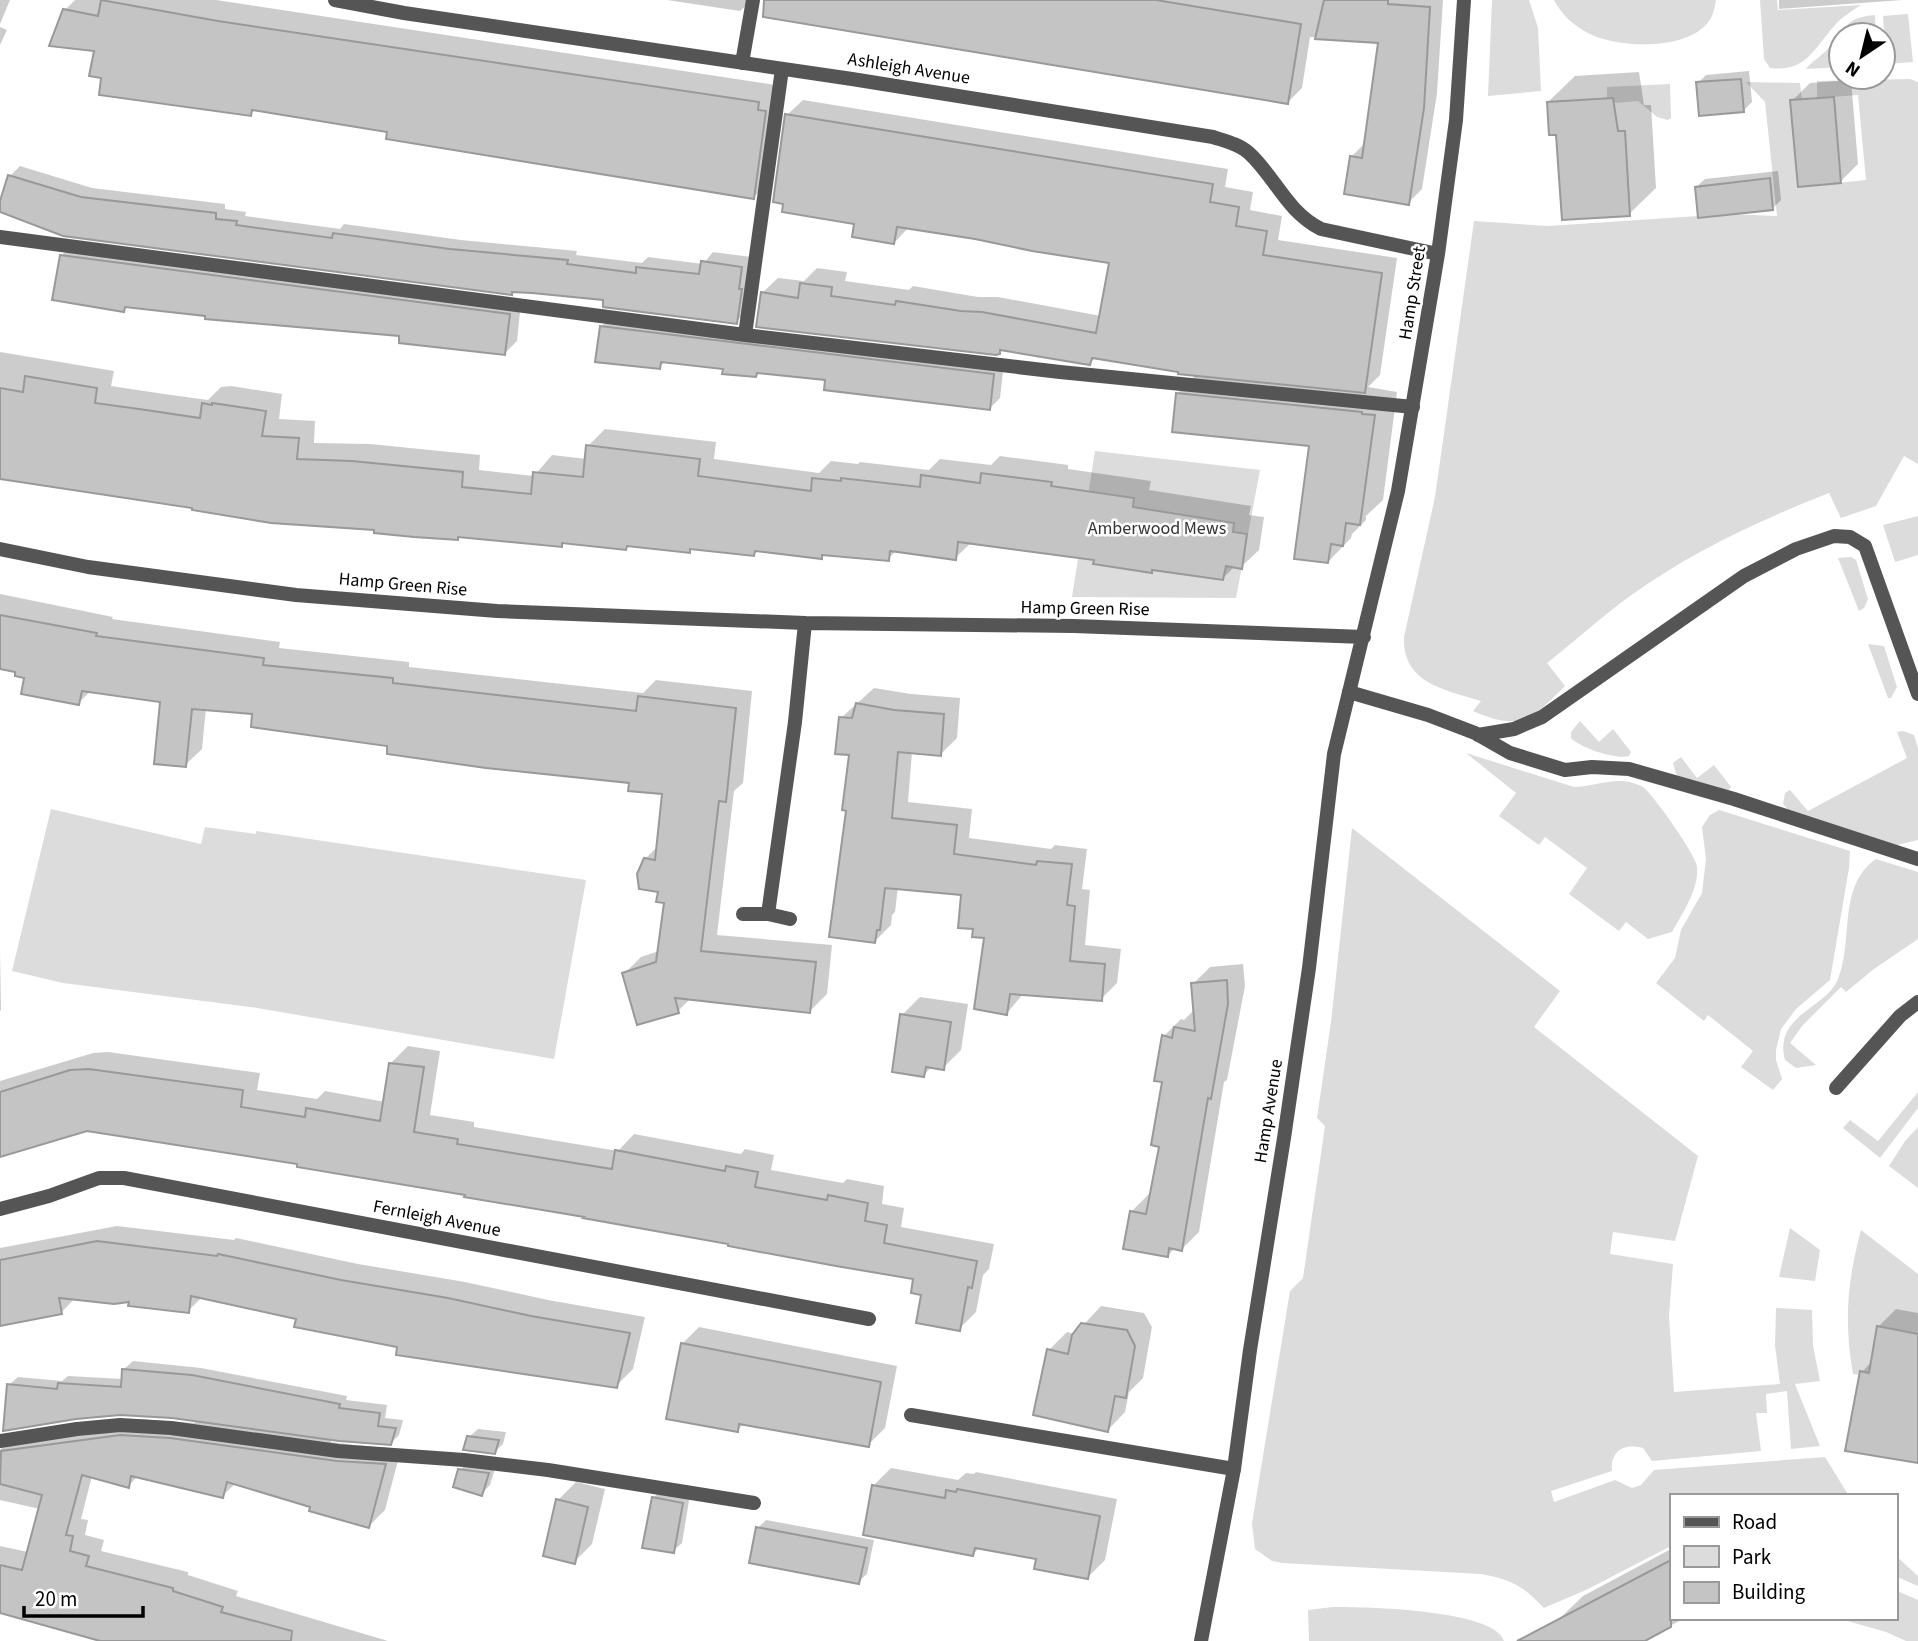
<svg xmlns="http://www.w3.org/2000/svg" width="1918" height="1641" viewBox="0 0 1918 1641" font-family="'Source Sans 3',sans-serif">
	<rect width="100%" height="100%" fill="#fff"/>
	<!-- green -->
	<path fill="#dcdcdc" d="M1492,0h37l9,28 3,63 -53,5z
		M1554,0h162c-1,5 -2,11 -4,16 -17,36 -95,33 -124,17 -15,-8 -26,-18 -34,-33z
		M1760,0h17l1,10 83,-5c-9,6 -19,12 -26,20 -20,22 -29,48 -65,43l-6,-9z
		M1908,14l5,48 -27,2 -3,-48z
		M1875,15l1,20h-35v32l-35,2c7,-9 18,-14 25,-24 17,-20 15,-27 44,-30z
		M1910,79l8,3v382l-14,-8 -28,50 -35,12 -12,-25c-69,27 -138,59 -199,103 -29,21 -55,45 -83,67l18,23c-33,33 -45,46 -92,25l8,-10c-36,-11 -79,-18 -77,-64l31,-140 39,-276 74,5 180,-12 49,2 -12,-114 -19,-20 54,1 2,17 -12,1 8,86 68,-7 -8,-85 -41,3v-17z
		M1670,84l1,34 -3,2 -11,-3 -19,-16 -24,2 -1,-5h-6v-11z
		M1095,451l165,19 -24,128 -164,-1z
		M1918,516v39l-23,7 -12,-37z
		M1851,557l5,3 12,39 -4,9 -5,3 -21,-53z
		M1868,644l16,2 13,41 -6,11h-3z
		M1580,721l19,21 14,-13 18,23 -2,4c-12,4 -49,-8 -58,-18v-6z
		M1903,731l11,4 4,13v92l-21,5 -109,-35 -5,-6 2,-11 5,-3 18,21 99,-53 -10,-26z
		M1466,753l108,34c19,0 40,-10 59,-4 3,1 7,2 10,4 9,6 54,69 54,80 2,22 -15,47 -25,65l-24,7 -22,-17 -7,9 -50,-37 18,-26 -42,-31 -6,8 -40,-29 17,-23z
		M1681,757l16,21 17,-13 17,22 -3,4 -47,-13 -5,-4 -3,-11z
		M51,809l150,35 4,-17 51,7v-3l330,49 -32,179 -297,-51 -194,-25 -51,-12z
		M1719,810l131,41 -1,17 -19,112 -34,29 -15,20 -5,21v10l6,19 -9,11 -32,-23 12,-16 -45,-36 -4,6 -48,-38 19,-25 6,-28 21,-37 4,-34 -4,-32 8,-12z
		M1352,828l208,163 -26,36 164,129 -23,85 -62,-9 -3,22 63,10 -4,52 5,76 106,-8 -5,-39 1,-37 36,2 1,36 7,35 -25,3 25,62 -29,3 -4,-58 -21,3 1,19h-11l5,38 -109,10 -9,-13c-18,-5 -33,2 -31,23l-61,20 3,11 61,-22 17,8 9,-3 13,-15 171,-13 24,39h-178v50l-83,43 -44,19c-22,-23 -32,-28 -63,-34l-199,-11 -10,-2 -17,-12 -3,-26 38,-232 13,-13 22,-152 -8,-8 14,-96z
		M1876,859l42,13v67l-44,30 -28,23 -5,-5 -38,38 -13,18 26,22 -20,3 -11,-8c-12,-45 42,-52 53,-81 16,-39 -1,-93 38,-120z
		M1918,1092v16l-38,50 -37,-30 7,-8 28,21z
		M1918,1127v61l-29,-22 16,-25z
		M1790,1228l30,22 -5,31 -36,-4z
		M1861,1230l57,44v60l-41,-8 -8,47 -8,-2 -1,4 -7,-1c-9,-54 -6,-91 8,-144z
		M1895,1555l23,21v10l-23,-10z
		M1895,1590l23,10v41h-12l-20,-9 -49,-14h58z
		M1333,1607c31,0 161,2 171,34h-195l-1,-31z"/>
	<!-- shadow -->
	<path fill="#0003" d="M0,0h10l-10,24z
		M75,0h141l560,85 -5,94 -17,18 -498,-88 -6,5 -147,-37 -7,-27 -31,-40z
		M667,0h85l-12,11z
		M1075,0h368l-6,93 -15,96 -14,14 -57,-46 14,-14 15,-102 -70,-4 -8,51 -14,14z
		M1779,0h123l-123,9z
		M0,27l7,3 -7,15z
		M1749,71l3,31 -9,9 -45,-28 8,-8z
		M1639,72l5,33h7l5,83 -27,26 -72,-81 -9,-31 27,-26z
		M1851,80l7,84 -18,18 -48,-81 18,-18z
		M803,100l425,69 -3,18 28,5 -3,18 32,6 -4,24 119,18 -17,117 -12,12 29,5 -14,108 -17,16v4l-14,14 -1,4 -23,24 -17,-117 -134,-51 20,-20 -101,-17 -6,6 -88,-14 -3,3 -237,-59 16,-15 26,3 13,-13 30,4 -2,9 64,9 4,-4 65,11h20l103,19 10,-55 -202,-34 -15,16 -38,-20 -69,-108z
		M20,166l72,22 133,16v5l21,3 -1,4 95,13 4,-5 117,16 116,11 -1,4 66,8 6,-6 55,7 10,-12 38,5 -5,55 -10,10 -131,-23 -91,-9 -3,3 -511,-82 10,-35z
		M1778,171l3,29 -8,8 -77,-21 9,-8z
		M74,243l447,59 -4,39 -12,12 -104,-19 -273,-28 -5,4 -61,-55z
		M613,315l391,48 -4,35 -11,11 -162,-31 -67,-7 -4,5 -31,-8 -59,-7 -7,6 -57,-41z
		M0,352l114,19 -3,15 53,8 44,6 13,-13 10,-1 51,8 -3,25 36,2 -1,22 56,1 110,11 -1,15 55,6 18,-21 35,4 1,-13 17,-17 111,13 -2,17 105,14 12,-12 27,3 2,-2 69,8 11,-11 51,6 9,-9 68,9v4l83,12 -2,9 102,16 -2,9 15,2 -5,33 -18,17 -6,-1 -12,12 -69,-9 -3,2 -55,-12 -124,-17 -17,16 -59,-7 -8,8 -63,-6 -4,4 -63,-7 -4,4 -62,-6 -3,3 -60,-6 -3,3 -61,-7 -4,4 -101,-10 -3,3 -81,-10 -105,-7 -250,-41 -21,-10z
		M0,594l113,23 -1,2 168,23 -1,6 130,14v5l234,26 13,-13 96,11 -9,92 -9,8 -17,144 115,10 -5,49 -17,17 -119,-13 -13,13 -54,-37 17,-17 18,-6 7,-49 -21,-43 13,-13 6,-54 -33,-11 -242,-37 -135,-31 -48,-5 -4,41 -17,16 -23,-64 -71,-10 -13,12 -61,-32 -17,-4z
		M874,688l37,6 49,4 -3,40 -16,16 -29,-2 -4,50 64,7 -3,29 82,11 4,-4 32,4 -5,40 8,1 -5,55 36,4 -4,34 -16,16 -78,-5 -16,19 -21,-77 -11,-8 -12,-34 -65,-7 -3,25 -3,3 -1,10 -16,16 -27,-132 3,-55 -10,-36z
		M0,950l1,60 -1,1z
		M1243,964l2,22 -18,94 -3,2 -25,150 -17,17 -7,-1 -7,7 -36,-44 17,-17 2,1 10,-50 3,-109 17,-17 3,1 9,-9h2l-2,-27 17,-17z
		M920,997l48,7 -7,46 -18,18 -11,-2 -8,9 -22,-60z
		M408,1046l32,5 -10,64 44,7v5l144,24 16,-17 107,20 4,-5 29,6 -3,15 72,13 4,-4 37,7 -2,18 22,4 -3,19 93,17 -5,25 -6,6 -7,37 -17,17 -36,-36 -8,-16 -616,-115 -212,-33 -87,26v-74l93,-28 15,-1 152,21 -3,17 60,9 8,-8 60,11 6,-39z
		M117,1226l117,14 2,-2 122,26 107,18 83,18 97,17 -12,52 -17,17 -217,-41 -101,-27 -96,-21 -14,14 -57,-12 -56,-1 -14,15 -61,12v-77z
		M1101,1306l43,7 8,14 -9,51 -14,14 -4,20 -17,18 -59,-80 18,-18 8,2z
		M1896,1309l22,4v148l-56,-89 10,-11 6,-34z
		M699,1327l198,39 -12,62 -17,17 -124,-22 -7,8 -55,-87z
		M133,1361l68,7 146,28 -1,4 41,5 -2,13 18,2 -4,15 -8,8 -60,-4v3l23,3 47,4 -16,61 -16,16 -57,-20 -76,-23 -14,13 -84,-20 -10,10 -36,-10 -11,43 7,1 -3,15 19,5 -3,11 87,21v3l50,16 -2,5 152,45h-275l-113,-29v-66l28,6 12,-43 -40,-9v-50l15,-15 122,-16 58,4v-3l-186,-35 9,-8 44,4 6,-5 55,3 1,-10z
		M478,1429l28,3 -3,12 -9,8 -25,-15z
		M468,1462l28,3 -6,20 -9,9 -21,-24z
		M891,1468l67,12 8,-7 8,1 2,-2 141,27 -12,61 -17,17 -50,-20 -58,-10 -7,7 -100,-68z
		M576,1482l29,7 -13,55 -18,18 -16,-62z
		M662,1490l28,5 -8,48 -9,8 -20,-53z
		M766,1520l108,20 -7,34 -9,8 -100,-54z
		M1671,1549v69h14l-44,23h-75l-10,-19 27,-26z"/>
	<!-- building -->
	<path fill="#c4c4c4" stroke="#999" stroke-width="2" d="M101,0l117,21 541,81 -1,8 8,1 -12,88 -368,-60 1,-7 -98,-16 -37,-6 -1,6 -152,-21 2,-17 -12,-2 5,-25 -45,-5 14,-37 35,7z
		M764,0h392l145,24 -13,80 -525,-87z
		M1324,0h64v4l42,3 -6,101 -15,97 -65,-11 6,-38 12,2 16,-115 -63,-4z
		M1741,79l3,33 -45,4 -3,-34z
		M1834,97l7,86 -43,4 -8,-87z
		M1613,98l5,33h7l5,85 -68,4 -6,-85h-7l-2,-33z
		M785,114l428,70 -3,18 29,5 -3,19 31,5 -4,24 119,18 -17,120 -187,-19v-2l-86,-14 -2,7 -90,-15v4l-4,1 -240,-28 5,-35 37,6 2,-15 32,4 -1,9 64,9 1,-4 65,10 21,1 114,21 13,-70 -77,-12 -57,-12 -78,-12 -3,17 -42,-7 2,-13 -72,-12 1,-8 -10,-2z
		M8,175l73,22 135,16v6l21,2 -1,4 96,13 1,-5 117,16 118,11 -1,4 69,9v-6l63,7 2,-13 41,6 -3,22h3l-5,35 -134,-17v-7l-71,-7 -20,-1v3l-449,-59 -63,-24v-11z
		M1770,178l3,32 -75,8 -3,-31z
		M60,255l450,59 -5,41 -106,-12v-7l-194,-17v-3l-80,-9 -1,5 -72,-12z
		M600,326l394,48 -4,36 -166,-20 1,-10 -68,-7 -1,4 -34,-3 1,-5 -62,-7 -1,7 -65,-7z
		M25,376l72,12 -2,15 51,7 54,8 2,-15 10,2v-2l54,8 -4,25 37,2 -2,21 55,2 111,11 -1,15 69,7 2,-22 50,5 3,-32 114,14 -2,17 113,15 1,-13 29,3v-3l79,9 1,-12 59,8 1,-10 71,9 -1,4 83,12 -1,9 101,16 -1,9 14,2 -5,35 -16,-3 -3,14 -71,-10v3l-59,-9 1,-4 -136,-18 -2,18 -66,-9 -1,10 -67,-6v4l-67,-8 -1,5 -64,-7v4l-63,-7 -1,4 -64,-7v4l-104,-10v3l-44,-3 -40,-4v-3l-103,-7 -79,-13v-2l-192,-29v-91l23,4z
		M1176,393l186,19v2l13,1 -15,110 -14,-2 -3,23 -12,-2 -3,19 -34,-4 15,-113 -137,-14z
		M0,615l97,18 -1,3 168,22 -1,7 130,13v5l243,28 2,-15 98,12 -10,94 -7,-1 -18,150 115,11 -6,51 -135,-15 4,15 -42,12 -15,-52 34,-11 8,-59 -8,-1 2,-10 -19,-3 -2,-15 7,-16 11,2 7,-66 -34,-3 1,-8 -143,-15 -99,-14v-8l-136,-19 1,-13 -60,-5 -6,58 -32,-3 6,-62 -78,-11 -3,14 -58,-11 3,-16 -9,-2v-4l-15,-3z
		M856,703l38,7 50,4 -3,42 -43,-4 -6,66 65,7 -3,29 82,11 1,-4 35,3 -5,41 8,1 -5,55 35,3 -3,37 -92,-7 -3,21 -33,-6 10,-71 -12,-1 1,-8 -15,-1 3,-33 -76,-7 -5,42h-3l-2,13 -46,-6 17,-126 -4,-1 7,-55 -14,-1 4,-37 13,1z
		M1227,980l1,24 -17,95 -3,-1 -26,153 -13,-3 -1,9 -45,-8 7,-38 16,3 13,-67 -8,-2 11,-63 -8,-1 8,-46 10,3 2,-11 21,4 -4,-48z
		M900,1014l51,8 -7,48 -18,-3 -2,10 -32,-5z
		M389,1063l35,4 -10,65 44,7 -1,5 155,25 3,-19 110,21 1,-5 32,6 -3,15 72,13 1,-5 40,8 -3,18 22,4 -3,18 93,18 -5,27 -4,-1 -8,44 -44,-8 5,-28 -10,-2 2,-14 -77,-13 -108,-20v-2l-145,-26 1,-1 -120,-20 1,-2 -168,-28v-3l-210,-33 -87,26v-65l70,-22 19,-1 154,21 -2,17 64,10 1,-9 74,13z
		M97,1241l120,15 1,-2 123,26 107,18 83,18 99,17 -13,55 -221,-33 1,-8 -103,-20 2,-8 -105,-23 -2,17 -61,-7 1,-4 -15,2 -55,-6 3,16 -62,12v-66z
		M1081,1323l46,7 8,16 -9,52 -11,-2 -7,36 -75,-17 14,-66 21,5 4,-19z
		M1877,1326l41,8v129l-73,-12 15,-80 9,2z
		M681,1343l200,39 -12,65 -130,-23 -1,8 -72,-13z
		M122,1369l70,6 148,29 -1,4 41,5 -2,13 18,2 -5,17 -52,-4 -167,-23 -52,-3 -44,4 -73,12 4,-47 50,5 1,-6 63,4z
		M120,1435l50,3 167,23 49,3 -17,64 -60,-17 1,-4 -83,-25 -4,16 -92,-22 -2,12 -47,-13 -16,60 7,1 -3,15 19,5 -3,10 87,22v3l50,16 -2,5 71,19 -1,10h-191l-100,-28v-48l22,5 20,-75 -42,-11 1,-33z
		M467,1436l32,4 -4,14 -32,-4z
		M458,1469l31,4 -7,23 -29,-9z
		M872,1485l73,13 1,-8 10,2 1,-3 143,27 -12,63 -54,-10 2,-10 -61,-11 -2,8 -110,-21z
		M652,1497l31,6 -9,50 -32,-5z
		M556,1499l32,8 -13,57 -32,-8z
		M756,1527l111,21 -8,36 -110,-21z
		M1671,1560v67l-26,14h-128z"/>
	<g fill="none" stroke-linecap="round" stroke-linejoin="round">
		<!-- lane -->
		<path stroke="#555" stroke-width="14" d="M0,237l745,98 315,37 353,35
			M745,335l37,-266
			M1349,692l79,23 47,18 35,20 55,17 27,-3 37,2 105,30 184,60
			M1478,735l36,-6 28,-12 202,-141 52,-27 38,-13 16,1 15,9 53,148
			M1836,1088l64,-72 18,-14
			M911,1415l323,54
			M0,1441l77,-12 43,-4 51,3 167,23 126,9 84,10 206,33"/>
		<!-- street -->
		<path stroke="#555" stroke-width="14" d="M335,0l69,13 448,66 361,58c12,4 26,7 36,16 27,25 37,58 72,76l117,25
			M742,63l11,-63
			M0,549l88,18 208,28 201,16 308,12 269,3 290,11
			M743,914h25
			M790,919l-22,-5 27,-192 10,-99
			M0,1209l49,-13 50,-18h25l745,141
			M1201,1641l33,-172 16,-119 34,-212 25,-170 25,-214 64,-263 40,-237 18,-134 8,-120"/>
	</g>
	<g text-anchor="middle" stroke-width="5" stroke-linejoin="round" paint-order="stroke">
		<!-- street labels -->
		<g font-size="18" fill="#000" stroke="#fff">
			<text transform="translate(909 68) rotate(9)" y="6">Ashleigh Avenue</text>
			<text transform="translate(1412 293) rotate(-81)" y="6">Hamp Street</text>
			<text transform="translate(403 584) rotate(5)" y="6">Hamp Green Rise</text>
			<text transform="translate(1085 608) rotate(1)" y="6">Hamp Green Rise</text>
			<text transform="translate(1268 1111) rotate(-81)" y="6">Hamp Avenue</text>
			<text transform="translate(437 1218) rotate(11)" y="6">Fernleigh Avenue</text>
		</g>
		<!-- park labels -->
		<g font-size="18" fill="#333" stroke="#fff">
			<text x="1157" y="534">Amberwood Mews</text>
		</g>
	</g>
	<!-- legend -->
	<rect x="1670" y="1494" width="228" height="126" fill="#ffffff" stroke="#999999" stroke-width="2"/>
	<rect x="1684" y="1517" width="35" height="10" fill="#555555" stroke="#999999" stroke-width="2"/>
	<text x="1732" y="1529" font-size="21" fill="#000000">Road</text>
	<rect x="1684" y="1546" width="35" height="21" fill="#dcdcdc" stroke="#999999" stroke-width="2"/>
	<text x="1732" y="1564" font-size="21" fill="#000000">Park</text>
	<rect x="1684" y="1582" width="35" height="21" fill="#c4c4c4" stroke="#999999" stroke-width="2"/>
	<text x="1732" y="1599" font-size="21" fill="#000000">Building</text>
	<!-- north arrow -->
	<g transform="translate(1862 56) rotate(215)"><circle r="33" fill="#ffffff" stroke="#999999" stroke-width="2"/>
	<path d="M0-5L12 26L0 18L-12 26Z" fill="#000000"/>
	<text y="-10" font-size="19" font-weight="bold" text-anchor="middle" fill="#000000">N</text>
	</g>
	<!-- scale -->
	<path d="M24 1606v10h119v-10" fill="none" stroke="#000000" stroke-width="3.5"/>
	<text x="35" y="1606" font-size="21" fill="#000000" stroke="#ffffff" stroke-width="5" paint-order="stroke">20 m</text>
</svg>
